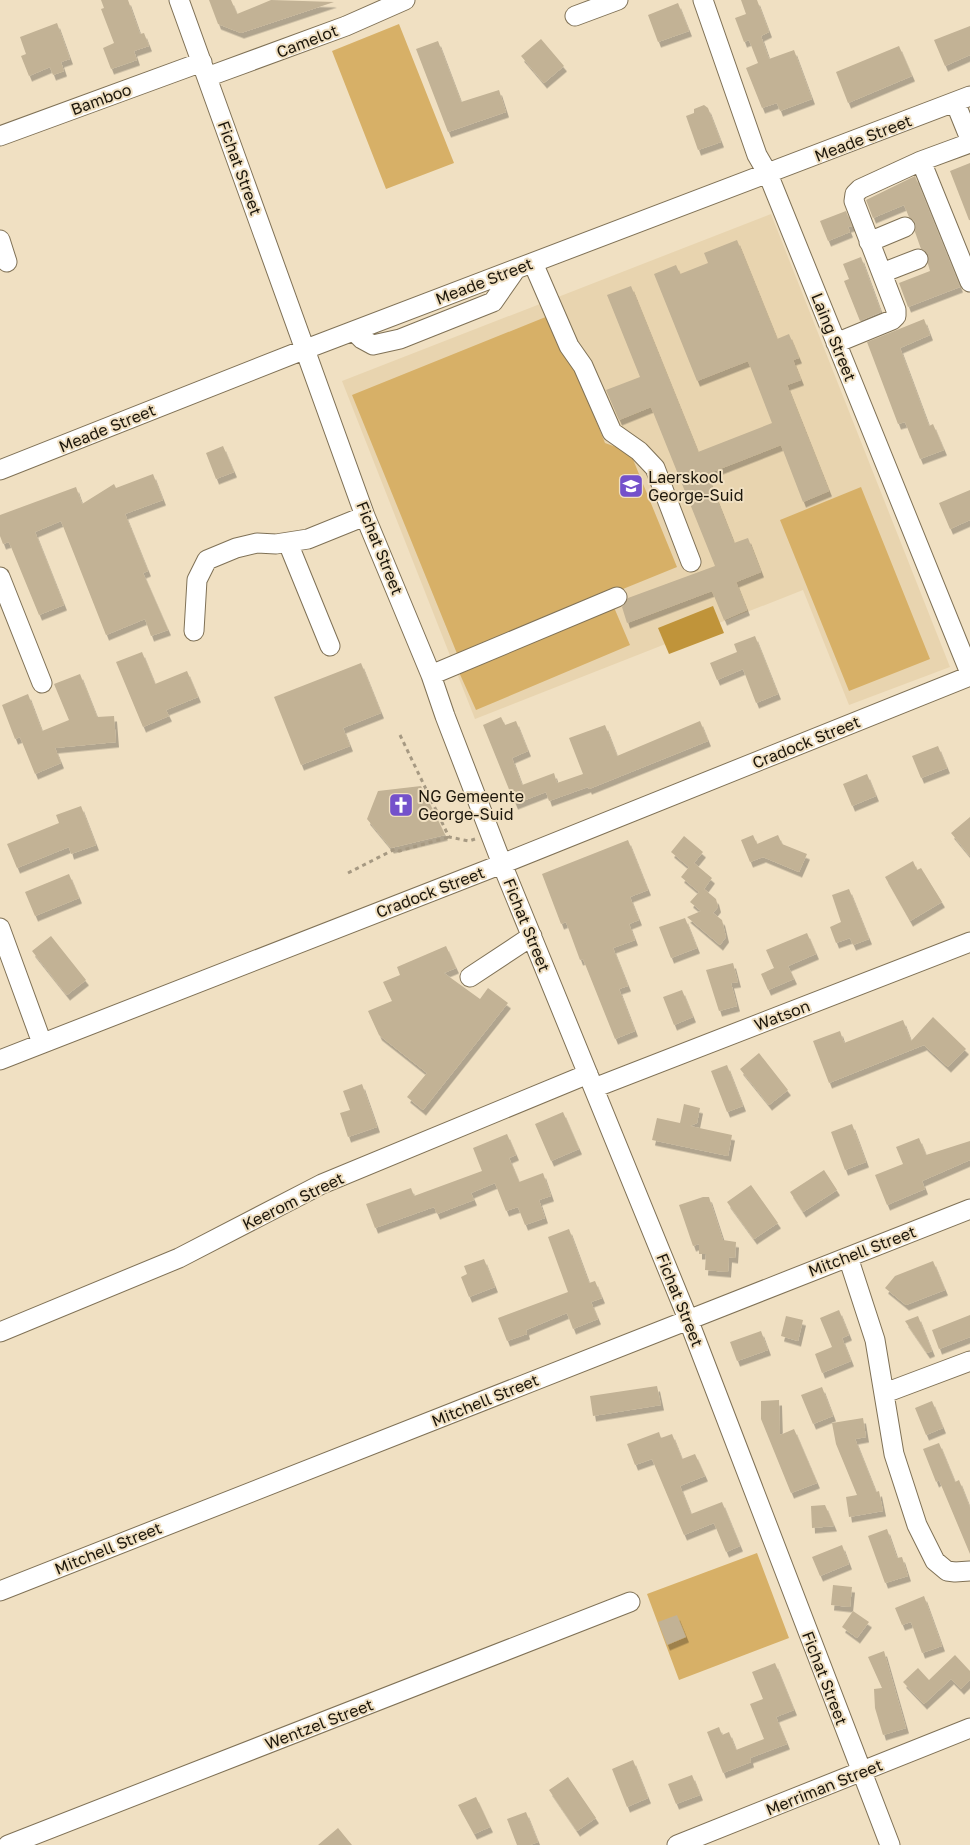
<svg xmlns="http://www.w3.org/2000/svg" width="970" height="1845" viewBox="0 0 970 1845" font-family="'Golos Text',sans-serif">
	<defs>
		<filter id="shadow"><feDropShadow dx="3" dy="5.5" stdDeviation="0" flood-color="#0004"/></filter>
	</defs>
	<rect width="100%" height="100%" fill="#f0e0c2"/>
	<!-- built -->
	<path fill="#e8d4af" d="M771,214l179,453 -101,38 -46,-115 -328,129 -133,-338z"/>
	<!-- green -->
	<path fill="#d7b067" d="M399,24l55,139 -68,26 -54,-138z
		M553,314l52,129 25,9 47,115 -219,89 -106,-261z
		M861,487l69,172 -81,32 -69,-171z
		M613,605l17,40 -154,65 -18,-40z
		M757,1553l32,85 -110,42 -32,-86z"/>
	<!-- water -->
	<path fill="#c0943a" d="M713,606l11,27 -55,21 -11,-26z"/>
	<!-- building -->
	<path fill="#c2b295" filter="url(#shadow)" d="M101,0h27l12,34 4,-1 5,13 -15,5 3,9 -26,9 -8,-21 11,-5 -13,-34 3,-1z
		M209,0h22l6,14 34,-14 63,2 -93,31 -23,-9z
		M741,0h16l12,32 -8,4 8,23 25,-9 18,49 -32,12 -3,-8 -15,5 -16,-40 12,-5 -9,-23 -5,2 -9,-24 11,-4z
		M678,3l11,28 -31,11 -10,-27z
		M57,23l13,36 -9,3 3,9 -11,4 -3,-8 -21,9 -8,-20 5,-2 -6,-17z
		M970,26v29l-25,11 -11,-26z
		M541,39l23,27 -20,17 -23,-27z
		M438,41l23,61 38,-12 7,22 -58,20 -32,-83z
		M899,46l13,30 -64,27 -12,-31z
		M704,105l4,3 13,34 -23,8 -12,-34 8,-3v-4z
		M970,163v57h-1l-19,-49z
		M915,176l45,111 -52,20 -9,-24 31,-12 -2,-7v-10l-7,-5 -6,-17 1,-9 -7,-6 -5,-12 -31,13 -7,-18z
		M846,211l6,15 -4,1 2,5 -22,9 -8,-20z
		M737,240l40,99 12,-5 10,24 -6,2 8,20 -14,5 42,106 -26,11 -22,-57 -74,29 27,69 14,-5 13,34 -25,10 11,28 -23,10 -12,-29 -85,32 -5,-16 6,-9 87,-32 -64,-159 -32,13 -13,-30 34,-13 -33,-82 24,-9 67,166 74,-29 -24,-62 -51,20 -43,-107 22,-9 4,9 28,-11 -4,-10z
		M861,257l20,55 -21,9 -16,-40 5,-2 -6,-15z
		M924,319l6,16 -30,13 29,78 4,-2 11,26 -24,9 -15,-37 -7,2 -31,-82z
		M223,446l11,26 -18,7 -10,-26z
		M153,474l10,26 -38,14 23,57 -5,2 25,57 -17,6 -6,-17 -39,16 -45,-114 -26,11 29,73 -25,10 -30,-73 -6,2 -3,-8v-21l76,-28 6,17 32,-20 2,4z
		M970,490v30l-20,9 -11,-26z
		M755,636l23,58 -22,9 -13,-34 -26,11 -7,-17 27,-11 -3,-8z
		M142,652l13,32 32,-13 11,26 -32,13 3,6 -26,11 -27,-65z
		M361,663l20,50 -38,15 7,18 -49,19 -27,-68z
		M80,674l17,43 17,-1 2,26 -61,6 6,15 -26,11 -15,-37 -5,2 -13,-34 26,-11 14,37 27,-11 -15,-36z
		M501,717l4,8 11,-4 12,30 -16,7 10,27 32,-12 3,10 26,-9 -14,-36 36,-13 12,31 83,-35 8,20 -119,48 -1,-2 -39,14 -3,-9 -31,12 -32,-79z
		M938,746l9,22 -26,10 -9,-22z
		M867,774l9,22 -24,10 -9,-22z
		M421,786l24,49 -54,13 -24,-29 11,-28z
		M81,806l15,39 -25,9 -2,-7 -52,21 -10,-24 52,-21 -3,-8z
		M970,817v39l-19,-23z
		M753,835l4,9 21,-9 4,9 25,10 -8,18 -36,-15 -13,5 -9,-22z
		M684,836l19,16 -9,11 18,15 -8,11 12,10 2,8 -5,6 9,7 4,17 -6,8 -33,-28 14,-6 -11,-9 9,-10 -18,-15 8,-10 -18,-15z
		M628,840l20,50 -18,7 9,23 -10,4 6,16 -22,8 15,38 -9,3 16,42 -20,8 -32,-80 -3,1 -14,-38 -5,2 -19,-50z
		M913,861l4,9 4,-2 21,34 -32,19 -25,-44z
		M69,874l10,24 -44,18 -10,-24z
		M849,889l20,50 -16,6 -3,-7 -14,5 -6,-16 11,-5 -9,-27z
		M685,918l12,30 -26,10 -12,-31z
		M807,933l9,21 -28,12 6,13 -26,11 -7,-16 13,-6 -8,-18z
		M51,936l35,44 -19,15 -35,-44z
		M446,946l10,22 -12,5 36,26 8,-11 20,15 -85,107 -16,-13 20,-24 -48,-38 -11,-24 24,-10 -9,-19 17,-7 -3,-8z
		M733,963l5,19 -7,1 6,23 -18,5 -13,-41z
		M682,990l11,27 -19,8 -11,-28z
		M933,1017l33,32 -18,18 -24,-22 -95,38 -16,-42 27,-10 4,12 59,-23 8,21z
		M759,1053l29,37 -19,15 -29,-36z
		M727,1065l16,41 -16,6 -16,-41z
		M362,1084l15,43 -29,10 -8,-24 10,-3 -7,-19z
		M684,1104l16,4 -3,15 -7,3 42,9 -4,21 -76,-16 5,-22 23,5z
		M563,1112l16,37 -28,12 -16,-37z
		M852,1124l14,38 -21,8 -14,-38z
		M507,1134l9,21 -7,3 10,24 24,-9 8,23 -12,4 6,18 -20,7 -7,-18 -12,4 -11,-28 -24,10 3,7 -37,14 -3,-7 -59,21 -9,-24 45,-16 3,8 68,-25 -9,-23z
		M919,1138l7,17 44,-14v19l-48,21 3,8 -38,16 -12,-30 28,-11 -7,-17z
		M824,1170l13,20 -34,22 -13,-20z
		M751,1185l27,38 -24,16 -27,-37z
		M703,1197h6l14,43 13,2 -1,16 -6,-1 -1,15 -23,-2 1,-16h-7v-10l-6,2 -14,-41z
		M569,1229l20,54 6,-2 7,17 -11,4 7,17 -25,10 -6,-16 -41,17 1,4 -20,7 -9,-23 70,-26 -20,-55z
		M484,1259l11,28 -26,10 -8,-20 6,-3 -3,-8z
		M933,1261l12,29 -39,15 -21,-17 10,-12z
		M839,1310l10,25 -7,3 9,23 -29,12 -7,-19 17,-7 -12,-29z
		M970,1315v22l-31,12 -7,-19z
		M786,1316l17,4 -5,21 -17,-5z
		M918,1316l14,35 -5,2 -22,-32z
		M761,1331l7,19 -31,11 -7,-19z
		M657,1386l4,19 -68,11 -3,-20z
		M822,1387l11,29 -20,8 -12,-29z
		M779,1400l1,35 14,-6 23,54 -26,10 -30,-74v-18z
		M932,1401l11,27 -17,7 -11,-27z
		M863,1418l3,19 -11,2 21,53 3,-1 4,20 -34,6 -3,-20 11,-2 -21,-51 -4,-21z
		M659,1432l2,6 11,-4 10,25 13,-5 10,22 -25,10 11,28 31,-12 18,44 -14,6 -12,-29 -30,12 -32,-76 -17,6 -8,-21z
		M939,1443l16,39 4,-2 11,28v46l-31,-74 -3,2 -13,-33z
		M825,1505l9,21 -22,2 -1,-22z
		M887,1529l10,29 5,-1 6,19 -23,7 -17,-47z
		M842,1545l7,19 -29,12 -8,-19z
		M833,1585l19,2 -2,20 -19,-2z
		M924,1596l18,50 -20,7 -11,-31 -9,3 -7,-17z
		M853,1611l16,11 -12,16 -15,-11z
		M677,1615l9,22 -19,8 -9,-23z
		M884,1651l22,77 -23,7 -8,-27 -1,-19 8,-1 -14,-31z
		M955,1655l15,16v9l-9,9 -10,-10 -27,25 -21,-22 15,-14 11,12z
		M775,1663l19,47 -18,7 11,27 -37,14 1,4 -28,11 -16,-41 12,-5 3,8 7,-3 7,18 28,-11 -14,-35 13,-5 -11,-27z
		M633,1760l15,38 -21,9 -15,-38z
		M692,1775l8,20 -24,9 -8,-20z
		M568,1777l28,41 -19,13 -28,-41z
		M476,1797l14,30 -16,7 -16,-29z
		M526,1812l12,30 -8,3h-13l-10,-26z
		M338,1828l14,17h-34z"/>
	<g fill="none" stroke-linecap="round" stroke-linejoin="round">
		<defs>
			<path id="minor" d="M179,0l186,516 66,159 14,41 57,148 186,455 202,526
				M703,0l54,155 11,19 202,499
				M575,16l43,-16
				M207,77l139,-51 59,-26
				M955,102l15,37
				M0,136l202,-74
				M970,143l-49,18 49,121
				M0,240l7,22
				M869,242l36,-15
				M533,263l36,83 14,20 29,66 27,19 16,17 36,94
				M882,273l36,-14
				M354,331l8,8 11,6 27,-6 93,-37 23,-33
				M836,343l56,-23 4,-4v-6l-42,-109 1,-7 5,-5 61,-28
				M0,470l306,-121 664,-253
				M288,543l42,103
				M0,577l42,106
				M194,631l3,-51 10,-20 29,-12 21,-5 19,1 32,-5 57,-23
				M431,675l186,-78
				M0,928l42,115
				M470,977l62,-41
				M0,1060l502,-196 468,-188
				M594,1088l376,-146
				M848,1257l27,83 19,114 23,71 18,36 12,10 8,1 15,-1
				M0,1332l179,-74 143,-74 266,-110
				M885,1393l85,-32
				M0,1591l970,-382
				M8,1845l622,-243
				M677,1845l293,-117"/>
		</defs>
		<!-- minor casing -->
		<use href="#minor" stroke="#7f7156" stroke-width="21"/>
		<!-- path -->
		<path stroke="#a69982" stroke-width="3" stroke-dasharray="4 4" stroke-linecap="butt" d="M400,735l49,102 20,4 6,-2
			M348,873l47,-24 4,2 50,-14"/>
		<!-- minor -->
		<use href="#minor" stroke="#fff" stroke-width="19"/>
	</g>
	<!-- icons -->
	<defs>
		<symbol id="school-square" viewBox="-11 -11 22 22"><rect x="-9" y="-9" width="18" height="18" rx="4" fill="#7451cb" stroke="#f0e0c2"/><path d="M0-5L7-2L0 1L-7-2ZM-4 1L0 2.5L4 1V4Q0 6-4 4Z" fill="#fff"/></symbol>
		<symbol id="church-square" viewBox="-11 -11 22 22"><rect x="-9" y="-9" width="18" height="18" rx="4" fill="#7451cb" stroke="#f0e0c2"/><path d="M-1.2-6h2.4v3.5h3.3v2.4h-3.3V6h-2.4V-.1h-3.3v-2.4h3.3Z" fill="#fff"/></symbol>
	</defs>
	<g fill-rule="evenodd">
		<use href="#school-square" x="617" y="472" width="28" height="28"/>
		<use href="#church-square" x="387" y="791" width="28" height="28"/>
	</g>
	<g text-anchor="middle" stroke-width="4" stroke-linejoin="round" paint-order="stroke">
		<!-- street labels -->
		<g font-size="16" fill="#1c160b" stroke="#f0e0c2">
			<text transform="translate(307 41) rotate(-21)" y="6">Camelot</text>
			<text transform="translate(101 99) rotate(-20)" y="6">Bamboo</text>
			<text transform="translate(863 138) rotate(-21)" y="6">Meade Street</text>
			<text transform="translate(240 168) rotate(70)" y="6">Fichat Street</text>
			<text transform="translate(484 281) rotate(-21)" y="6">Meade Street</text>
			<text transform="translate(834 337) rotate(68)" y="6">Laing Street</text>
			<text transform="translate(107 428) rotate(-22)" y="6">Meade Street</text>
			<text transform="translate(380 548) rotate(68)" y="6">Fichat Street</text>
			<text transform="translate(806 742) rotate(-22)" y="6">Cradock Street</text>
			<text transform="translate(430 892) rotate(-21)" y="6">Cradock Street</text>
			<text transform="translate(527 925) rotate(68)" y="6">Fichat Street</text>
			<text transform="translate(782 1015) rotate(-21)" y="6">Watson</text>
			<text transform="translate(293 1201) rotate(-26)" y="6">Keerom Street</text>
			<text transform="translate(862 1251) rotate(-21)" y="6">Mitchell Street</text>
			<text transform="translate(680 1300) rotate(68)" y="6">Fichat Street</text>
			<text transform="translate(485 1400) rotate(-22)" y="6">Mitchell Street</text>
			<text transform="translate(108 1548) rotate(-22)" y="6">Mitchell Street</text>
			<text transform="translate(825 1678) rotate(69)" y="6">Fichat Street</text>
			<text transform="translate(319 1724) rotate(-21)" y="6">Wentzel Street</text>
			<text transform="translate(824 1787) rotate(-22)" y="6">Merriman Street</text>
		</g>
		<!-- poi labels -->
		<g font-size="16" fill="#1c160b" stroke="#f0e0c2" text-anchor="start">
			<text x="648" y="483">Laerskool<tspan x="648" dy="18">George-Suid</tspan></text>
			<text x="418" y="802">NG Gemeente<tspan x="418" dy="18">George-Suid</tspan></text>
		</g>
	</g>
</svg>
